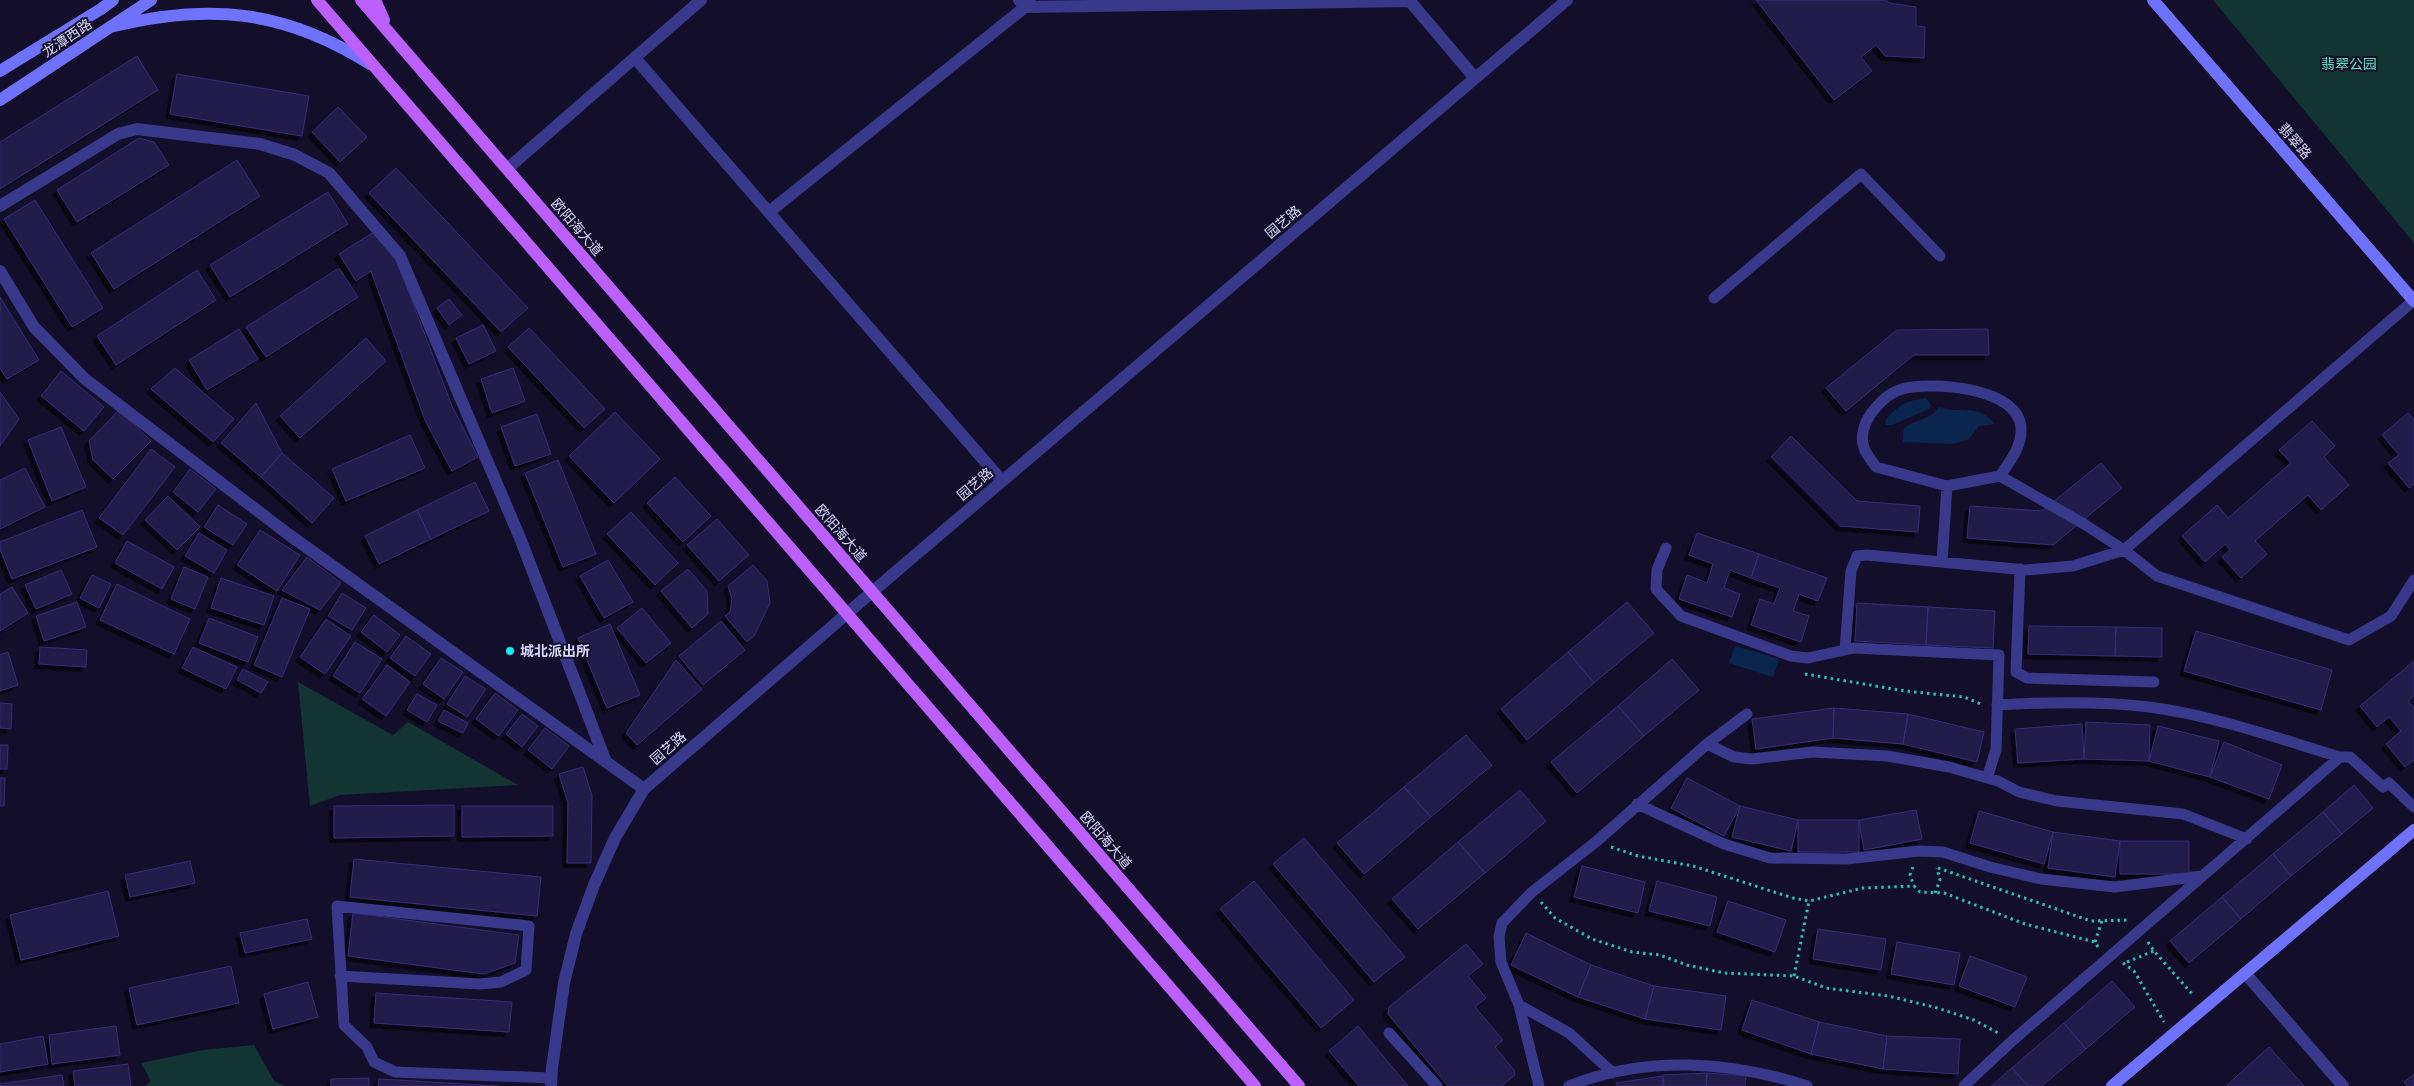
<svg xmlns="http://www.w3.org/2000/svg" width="2414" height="1086" viewBox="0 0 2414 1086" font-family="Arial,'Noto Sans SC',sans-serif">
	<defs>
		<filter id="shadow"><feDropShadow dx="-4.5" dy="4.5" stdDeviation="0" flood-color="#0009"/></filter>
	</defs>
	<rect width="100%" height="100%" fill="#130f2a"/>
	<!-- green -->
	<path fill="#123432" d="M2213,0h201v243z
		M298,682l95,53 15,-13 110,63 -178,10 -30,11z
		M254,1045l20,36 11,5h-140l6,-5 -10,-18 62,-13z"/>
	<!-- water -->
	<path fill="#0a264e" d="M1926,398l5,7 -2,4 -37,16h-6l-1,-5c12,-14 22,-20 41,-22z
		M1939,407c23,8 37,-5 56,17l-16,2 -11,14 -16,4 -49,-2c1,-5 -1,-9 1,-13 6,-9 25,-7 35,-22z
		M1735,646l44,13 -6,18 -44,-14z"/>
	<!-- building -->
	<path fill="#221a4c" stroke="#382c79" filter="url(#shadow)" d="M1756,0h130l3,3 27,4v19l9,1 -1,31 -39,-2 -9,-11 -15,12 11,14 -38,29z
		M137,56l21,34 -158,99v-47z
		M177,74l132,22 -7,40 -132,-22z
		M338,107l29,30 -27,25 -28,-30z
		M139,138l15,4 15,23 -92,57 -20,-32z
		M237,160l23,36 -146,93 -23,-36z
		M396,168l132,140 -27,24 -132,-139z
		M328,192l20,32 -118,73 -20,-32z
		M35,200l68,108 -31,19 -68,-108z
		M374,232l21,24 57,150 26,51 -26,14 -27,-51 -54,-149 -15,10 -17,-27z
		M339,268l19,29 -92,60 -20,-30z
		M197,270l19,30 -100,65 -19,-29z
		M0,297l39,63 -32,19 -7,-11z
		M449,299l13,16 -13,10 -12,-17z
		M483,325l13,26 -27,13 -13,-26z
		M529,328l76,81 -21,19 -76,-81z
		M239,329l19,30 -51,31 -18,-30z
		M1988,329l1,26h-75l-68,56 -20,-23 71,-58z
		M366,338l20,23 -86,77 -20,-22z
		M175,368l59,51 -21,23 -62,-53z
		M513,368l12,33 -33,12 -11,-34z
		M61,371l43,36 -20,24 -43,-35z
		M0,392l19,27 -19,27z
		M256,403l26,50 -21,24 -40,-34z
		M119,410l32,31 -38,38 -20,-19 -4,-19z
		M615,412l45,47 -46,44 -45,-47z
		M2408,413l6,7v64l-5,4 -21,-25 11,-8 -17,-20z
		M537,414l14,40 -36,12 -14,-39z
		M2312,421l23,25 -11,11 25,28 -28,25 -13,-15 -53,46 12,13 -26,24 -19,-21 8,-7 -5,-6 -20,18 -23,-26 35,-31 11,13 63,-55 -12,-13z
		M61,427l25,60 -34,14 -24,-61z
		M410,435l15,33 -79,33 -14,-32z
		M1791,436l66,65 63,5 -2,26 -78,-6 -69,-69z
		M151,449l24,18 -52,68 -24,-17z
		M282,453l52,45 -22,25 -51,-46z
		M558,460l38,94 -33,13 -38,-94z
		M2101,463l21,25 -69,57 -86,-7 3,-32 72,5z
		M25,468l20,39 -45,22v-49z
		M190,469l26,20 -18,23 -25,-20z
		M675,477l36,39 -28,26 -36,-39z
		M475,482l14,29 -58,28 -14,-29z
		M168,496l32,31 -23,23 -32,-30z
		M218,505l29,19 -14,21 -29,-18z
		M82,510l15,37 -85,32 -12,-30v-7z
		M417,510l14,29 -52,25 -14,-28z
		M631,512l47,51 -23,22 -48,-51z
		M717,519l32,36 -30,26 -32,-36z
		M260,530l40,25 -23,36 -40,-26z
		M199,533l28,17 -13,23 -29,-17z
		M1697,533l62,21 -8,24 -21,-8 -6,18 16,6 -8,23 -53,-18 8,-24 20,8 6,-19 -24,-9z
		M127,541l47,26 -12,22 -47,-26z
		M1759,554l68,24 -9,23 -19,-7 -6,17 16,5 -8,26 -50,-17 9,-26 14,5 6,-16 -29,-10z
		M307,557l34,26 -21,27 -38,-20z
		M608,560l25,42 -29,16 -24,-42z
		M753,565l14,16 3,22 -16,33 -7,6 -22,-26 5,-4 2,-13 -4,-13z
		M184,567l24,10 -13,32 -24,-10z
		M688,569l19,22 1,23 -16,14 -31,-37z
		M61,570l11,24 -36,15 -11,-24z
		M92,575l19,9 -12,24 -19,-10z
		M221,578l53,18 -10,29 -53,-17z
		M117,584l73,35 -16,35 -74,-34z
		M12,587l16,26 -28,18v-37z
		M342,593l24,15 -14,22 -24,-14z
		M282,598l28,11 -28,68 -28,-12z
		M77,602l9,25 -42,14 -8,-25z
		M1627,602l27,31 -60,50 -26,-31z
		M1857,603l71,4 -2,38 -71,-4z
		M1928,607l67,4 -2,37 -67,-3z
		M642,608l29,35 -25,20 -29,-35z
		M374,615l26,20 -13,17 -26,-20z
		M209,618l49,19 -10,25 -49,-19z
		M326,619l25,17 -26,38 -25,-17z
		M721,621l24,29 -42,35 -24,-29z
		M610,624l30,71 -33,13 -29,-70z
		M2029,626l87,1 -1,29 -87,-2z
		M2116,627l46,1v29l-47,-1z
		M2196,631l136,39 -11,40 -137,-39z
		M406,636l25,18 -16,22 -25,-18z
		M355,642l27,17 -22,34 -27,-17z
		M40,647l47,3 -1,17 -47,-3z
		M193,647l44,20 -11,22 -44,-21z
		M8,652l10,33 -18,6v-36z
		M1568,652l26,31 -67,57 -26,-31z
		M441,658l22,14 -19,27 -21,-15z
		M1672,659l27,31 -55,46 -26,-30z
		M676,660l26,29 -65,56 -11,-12z
		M2414,661v35l-6,5 6,7v52l-9,7 -19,-23 15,-13 -12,-14 -12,10 -17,-21z
		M387,665l23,17 -24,34 -24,-17z
		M243,669l25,13 -7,11 -24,-13z
		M465,676l21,13 -19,28 -20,-13z
		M495,693l23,17 -19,26 -23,-17z
		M417,694l20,11 -10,17 -20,-12z
		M0,703l12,1 -1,25 -11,-1z
		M1618,706l26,30 -67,57 -26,-31z
		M1834,708l74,6 -5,30 -70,-6z
		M1834,708l-1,30 -77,11 -4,-30z
		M444,710l24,13 -5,10 -25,-12z
		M522,714l16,12 -16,21 -16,-13z
		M1908,714l76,18 -7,30 -74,-18z
		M2086,722l64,3 -1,36 -65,-2z
		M2082,724l2,35 -66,4 -3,-34z
		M2158,726l61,15 -9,36 -61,-16z
		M545,728l24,18 -17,23 -24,-19z
		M1466,735l26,30 -61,52 -27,-30z
		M2224,742l58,23 -13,34 -59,-22z
		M0,745h8l-1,24h-7z
		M583,767l9,29 -1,67h-24l1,-60 -9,-29z
		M0,778h5l-1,28h-4z
		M1687,778l53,28 -16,30 -53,-28z
		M2354,785l19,23 -31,26 -19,-22z
		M1404,787l27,30 -67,57 -27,-31z
		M1520,790l26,31 -61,52 -27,-31z
		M454,805v31l-120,2v-32z
		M462,806h91v30l-91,1z
		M1740,806l58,14 -7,31 -59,-14z
		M1916,810l6,29 -58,11 -5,-30z
		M1979,811l74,21 -9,32 -74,-21z
		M2323,812l19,22 -51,42 -18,-22z
		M1798,820h61v32h-61z
		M2053,832l67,9 -5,36 -67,-9z
		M1304,838l101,119 -31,25 -101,-118z
		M2120,841h69v33h-69z
		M1458,842l27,31 -67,56 -26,-30z
		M2273,854l18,22 -50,43 -19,-22z
		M354,859l187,18 -4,39 -187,-19z
		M190,861l5,22 -65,14 -5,-22z
		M1582,866l63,16 -7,31 -64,-16z
		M1254,881l100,119 -33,28 -101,-119z
		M1657,881l60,16 -7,29 -61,-15z
		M108,891l11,45 -98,24 -11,-45z
		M2222,897l19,22 -52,44 -19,-22z
		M1728,901l58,19 -11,32 -58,-20z
		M353,913l166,22 -4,28 -31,11 -136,-18z
		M307,919l5,20 -67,14 -5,-20z
		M1818,929l68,10 -5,31 -68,-11z
		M1526,933l65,32 -13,32 -67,-32z
		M1897,942l63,11 -6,32 -63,-11z
		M1466,944l17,20 -15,12 18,22 -11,9 28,33 -8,7 19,23 1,5 -13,11h-54l-60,-72 1,-7z
		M1970,956l57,21 -12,30 -56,-21z
		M1591,965l63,21 -9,33 -67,-22z
		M231,966l8,37 -102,22 -8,-37z
		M2112,981l23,26 -49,42 -22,-26z
		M308,982l10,35 -45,12 -9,-35z
		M1654,986l72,10 -5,34 -76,-11z
		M376,993l136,9 -3,30 -135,-9z
		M1752,1000l67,22 -8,32 -69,-24z
		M1819,1022l68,14 -4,33 -72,-15z
		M2064,1023l22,26 -44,37h-14l-16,-18z
		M116,1026l4,29 -68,9 -3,-29z
		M1358,1026l50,60h-49l-30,-35z
		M43,1036l5,28 -48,8v-28z
		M1887,1036l73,3 -2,35 -75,-5z
		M2269,1047l35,39h-78z
		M128,1064l3,22h-56l-2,-15z
		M2012,1068l16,18h-37z
		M1707,1073l39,3 -1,10h-39z
		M1707,1073l-1,13h-42l-1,-11z
		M2414,1074v12h-7l-3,-4z
		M62,1075l2,11h-64v-2z
		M1662,1076l1,10h-46l-1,-3z
		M369,1078v8h-38v-7z
		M379,1079l119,7h-120z"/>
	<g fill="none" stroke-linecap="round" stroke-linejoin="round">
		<!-- path -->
		<path stroke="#2bc1b1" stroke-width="3" stroke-dasharray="2.5 4" stroke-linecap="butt" d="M1805,674l100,17 59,6 19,8
			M1611,847l27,9 55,10 100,32 16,3 54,-13 51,-2 6,6 24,1 81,31 70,18 3,5
			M1913,867l-3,8 4,11
			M1938,868l153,53 39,-1
			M1935,893l5,-13 -3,-12
			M1541,902l14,16 37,21 40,13 28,3 27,10 37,8 70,3 32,12 62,8 46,11 40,13 26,14
			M2095,942l7,-21
			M2148,942l6,9 40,45
			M2127,962l27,-11
			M2123,963l11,8 30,51
			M1794,976l15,-75"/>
		<!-- service -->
		<path stroke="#38398b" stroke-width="11" d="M1714,298l147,-124 79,82
			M2000,476c10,-15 22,-29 21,-48 -2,-41 -90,-47 -119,-39 -15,5 -23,14 -32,26 -6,9 -10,22 -6,33 2,6 8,13 12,19l71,19 53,-10 84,48 40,26 33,26 192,64 42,-24 23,-36
			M1666,548l-9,22 -1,19 25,27 110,40 17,2 46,-10 145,7 -3,95 -9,28
			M1942,562l5,-76
			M2020,569l-4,103 11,6 127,4
			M1845,650l6,-79 6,-15 10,-1 159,15 47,-4 51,-16 289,-249
			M1997,705c51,-3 102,-4 152,2 63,8 131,32 191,50
			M1707,744l27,13 18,2 61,-7 74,4 62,11 49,14 21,11 38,9 126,13 64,25
			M1637,804l87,40 46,14 76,1 73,-8 24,1 47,15 51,12 74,8 87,-11
			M340,976l140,8 21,-2 25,-12 3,-44 -192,-20 7,119 23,22 7,15 21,10 156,6
			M1519,1005l50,28 44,40
			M1389,1033l48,53
			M1539,1086l-20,-81 -18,-43 -2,-25 3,-14 30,-31 65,-51 110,-97 40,-30
			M1569,1086c76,-31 162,-25 238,0
			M1964,1086l48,-45 328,-284h10l33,30 6,-4 25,24"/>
		<!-- minor -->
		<path stroke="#38398b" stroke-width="12" d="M1019,0l6,7 385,-6
			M1409,0l66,78
			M635,58l367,423
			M507,169l194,-169
			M0,206l118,-72 19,-5 123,15 35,11 34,18 71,83 120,282 86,224
			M769,212l261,-209
			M0,271l34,56 51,52 203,155 356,255
			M2245,973l98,113"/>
		<!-- tertiary -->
		<path stroke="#38398b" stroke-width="12" d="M551,1086l1,-18 12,-85 12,-49 18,-49 21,-47 29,-49 228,-197 695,-592"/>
		<!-- secondary -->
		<path stroke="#6f72ff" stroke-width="12" d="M2153,0l261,301
			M110,27c98,-24 173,-18 260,37
			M0,71l101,-62 12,-9
			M0,100l151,-100
			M2112,1086l302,-256"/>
		<!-- primary -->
		<path stroke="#bc5fff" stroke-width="12" d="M317,0l938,1086
			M361,0l938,1086
			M375,0l9,20"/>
	</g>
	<!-- markers -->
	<circle fill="#04f1ff" stroke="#130f2a" stroke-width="2" cx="510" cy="651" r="5"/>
	<g text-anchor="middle" stroke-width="4" stroke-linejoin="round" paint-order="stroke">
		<!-- street labels -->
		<g font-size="14" fill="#dbd8ff" stroke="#130f2a">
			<text transform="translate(67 38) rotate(-34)" y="5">龙潭西路</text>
			<text transform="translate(2295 141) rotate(49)" y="5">翡翠路</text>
			<text transform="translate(1283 222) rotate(-40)" y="5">园艺路</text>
			<text transform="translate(577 227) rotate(49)" y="5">欧阳海大道</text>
			<text transform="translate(975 484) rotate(-40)" y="5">园艺路</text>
			<text transform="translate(841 533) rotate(49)" y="5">欧阳海大道</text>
			<text transform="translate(668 748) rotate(-41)" y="5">园艺路</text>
			<text transform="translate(1106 840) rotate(49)" y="5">欧阳海大道</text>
		</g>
		<!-- park labels -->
		<g font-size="14" fill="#5ee6be" stroke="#130f2a">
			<text x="2349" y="69">翡翠公园</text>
		</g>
		<!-- poi labels -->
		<g font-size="14" font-weight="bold" fill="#dbd8ff" stroke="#130f2a" text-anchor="start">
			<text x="520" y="656">城北派出所</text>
		</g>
	</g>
</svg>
